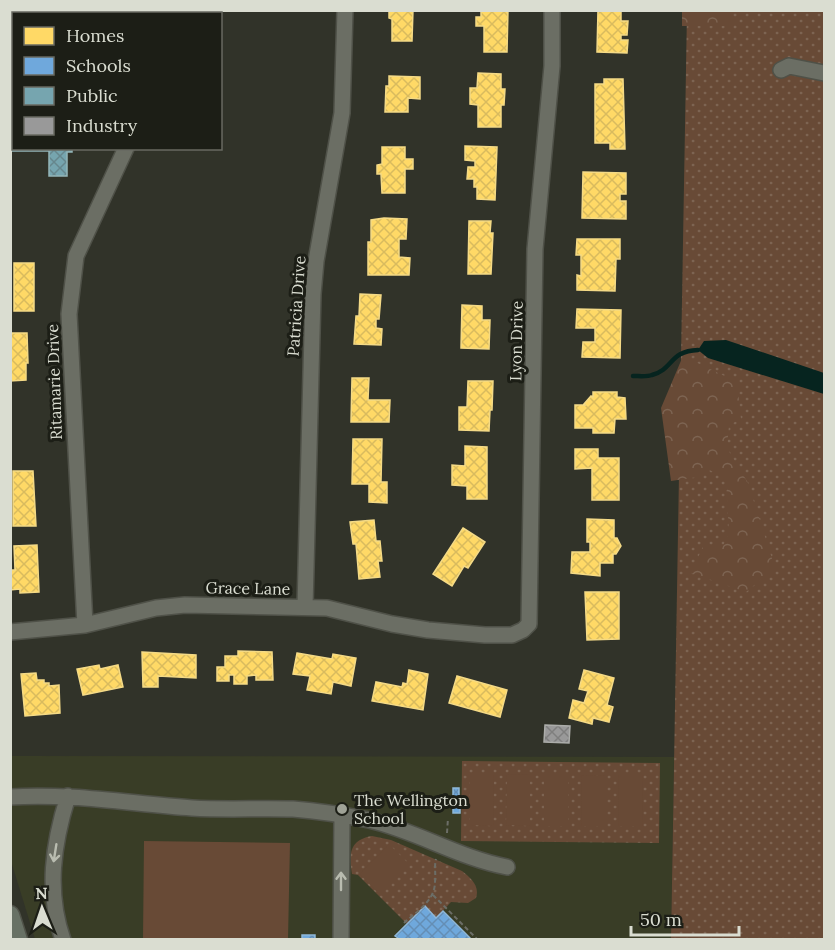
<svg xmlns="http://www.w3.org/2000/svg" width="835" height="950" viewBox="0 0 835 950" font-family="Lora,serif">
	<defs>
		<pattern id="green-dots" width="8" height="8" patternUnits="userSpaceOnUse" patternTransform="scale(1.5)"><rect width="8" height="8" fill="#684a36"/><path d="M2 2h.1M6 6h.1" fill="none" stroke="#7d6452" stroke-width="1.8" stroke-linecap="round"/></pattern>
		<pattern id="forest-crowns" width="20" height="18" patternUnits="userSpaceOnUse" patternTransform="scale(1.5)"><rect width="20" height="18" fill="#684a36"/><path d="M2 6a3 3 0 1 1 6 0M12 15a3 3 0 1 1 6 0" fill="none" stroke="#7d6452"/></pattern>
		<pattern id="homes-cross-hatch" width="8" height="8" patternUnits="userSpaceOnUse" patternTransform="scale(1.5)"><rect width="8" height="8" fill="#ffd966"/><path d="M0 0l8 8M0 8l8-8" fill="none" stroke="#d9bb5e"/></pattern>
		<pattern id="schools-cross-hatch" width="8" height="8" patternUnits="userSpaceOnUse" patternTransform="scale(1.5)"><rect width="8" height="8" fill="#6fa8dc"/><path d="M0 0l8 8M0 8l8-8" fill="none" stroke="#648eb5"/></pattern>
		<pattern id="public-cross-hatch" width="8" height="8" patternUnits="userSpaceOnUse" patternTransform="scale(1.5)"><rect width="8" height="8" fill="#76a5af"/><path d="M0 0l8 8M0 8l8-8" fill="none" stroke="#66878d"/></pattern>
		<pattern id="industry-cross-hatch" width="8" height="8" patternUnits="userSpaceOnUse" patternTransform="scale(1.5)"><rect width="8" height="8" fill="#999"/><path d="M0 0l8 8M0 8l8-8" fill="none" stroke="#7f7f7e"/></pattern>
	</defs>
	<rect width="100%" height="100%" fill="#313329"/>
	<!-- built -->
	<path fill="#393d26" d="M11,756l663,1 -3,182h-636l-24,-78z"/>
	<!-- green -->
	<path fill="url(#green-dots)" d="M687,11h137v928l-153,1z
		M462,761l198,2 -1,80 -198,-2z
		M372,836l19,4 71,31c9,7 18,15 14,27l-8,5 -17,-1 -15,16 -11,-11 -18,17 -49,-49 -6,-1c-3,-20 -3,-34 20,-38z"/>
	<!-- forest -->
	<path fill="url(#forest-crowns)" d="M682,11h51v15h-51z
		M683,356l54,26 4,37 -12,6 -2,23 21,35 27,85 -29,24 -55,-19 13,-29 18,4 7,-15 -3,-54 -22,-12 -6,10 -27,4 -10,-73z"/>
	<!-- pitch -->
	<path fill="#684a36" d="M507,774l23,1v51l-24,-1z
		M470,775h24l-1,51 -23,-1z
		M544,775h24v51h-24z
		M582,775l23,1v50h-24z
		M619,775h24l-1,51h-24z
		M144,841l146,2 -2,96h-145z
		M389,844l19,19 -30,30 -18,-19z"/>
	<!-- water -->
	<path fill="#06241f" d="M726,340l98,33v21l-116,-36 -10,-8 6,-9z"/>
	<!-- homes -->
	<path fill="url(#homes-cross-hatch)" stroke="#f4da86" stroke-width="1.5" d="M389,10h24l-1,31h-20v-22l-3,-1z
		M481,10h27l-1,42h-23v-26h-8v-9h5z
		M598,10h23v11h7l-1,14h-6v5h7l-1,13 -30,-1z
		M478,73l23,1v15h4l-1,16h-3v22h-23v-22l-8,-1v-16h7z
		M389,76l31,1v22l-12,-1v14h-23l1,-26h3z
		M604,79h19l2,70h-15v-6h-15v-59h9z
		M465,146l32,1 -2,53 -18,-1v-12h-3v-8h-7l1,-12h7v-6l-10,-1z
		M382,147h23v12h8v10h-8v24h-23l-1,-19h-4v-9l5,-1z
		M583,172l43,1v21h-6v7h6v18l-44,-1z
		M384,218l23,1 -1,20h-7v18l11,1 -1,17h-41v-33h3v-22z
		M469,221h22l-1,12h3l-2,41h-23z
		M577,239h43v20h-4l-1,32 -38,-1v-15l4,1v-21h-5z
		M14,263h20v48h-20z
		M360,294l21,1 -2,24h-3v9l6,1 -1,16 -27,-1 2,-28h3z
		M462,305l20,1v14h8l-1,29 -28,-1z
		M577,309l44,1 -1,48 -38,-1 1,-15h12v-14h-19z
		M10,333h17l1,30h-2v17l-16,1z
		M352,378h17l-1,22h22l-1,22h-38z
		M468,381h25l-1,29h-2l-1,21 -30,-1v-23h8z
		M593,392h24v5l8,1 1,21h-11l-1,14h-21v-5h-18v-23h10l-1,-1 7,-8 2,1z
		M353,439h29l-1,43h6v21l-18,-1v-18h-17z
		M465,446l22,1v52h-20v-13l-15,-1v-20l13,1z
		M575,449h23v9h21v42h-27v-32l-17,1z
		M13,471h20l3,55h-23z
		M587,519l27,1v18h3l4,8 -5,8h-3v9h-13v13l-29,-3 1,-21h18v-10h-3z
		M374,520l2,21h4l2,20h-4l2,16 -21,2 -3,-35h-3l-3,-22z
		M463,528l22,14 -17,26 -4,-2 -12,20 -19,-12z
		M37,545l2,47 -19,1v-4l-10,1v-20h5l-1,-24z
		M585,592h34v47l-32,1z
		M238,651l34,1 1,28h-17v-5l-9,1v8h-13v-9h-5v6h-12v-14h8v-11h13z
		M142,652l54,3v23l-38,-2v11h-15z
		M297,653l35,6 1,-5 23,4 -5,28 -18,-4 -2,12 -24,-4 3,-14 -17,-2z
		M99,665l1,4 18,-4 5,22 -40,8 -6,-26z
		M409,670l19,4 -5,36 -51,-9 4,-19 26,5 1,-4 4,1z
		M584,670l30,8 -7,27 6,2 -4,15 -16,-4 -1,6 -23,-6 4,-18 11,3 4,-12 -9,-2z
		M36,673l1,7h7v3h5v3l10,-1 1,28 -35,3 -4,-42z
		M457,676l50,14 -7,27 -51,-14z"/>
	<!-- schools -->
	<path fill="url(#schools-cross-hatch)" stroke="#8fb8d9" stroke-width="1.5" d="M453,788h6v10h-6z
		M453,803h7v10h-7z
		M425,906l11,12 7,-7 29,29h-75l1,-2 -3,-2z
		M302,935h13v5h-13z"/>
	<!-- public -->
	<path fill="url(#public-cross-hatch)" stroke="#94b6b9" stroke-width="1.5" d="M10,105l1,5h3v38h58v4h-5v24h-18v-25h-39z"/>
	<!-- industry -->
	<path fill="url(#industry-cross-hatch)" stroke="#acadaa" stroke-width="1.5" d="M545,725l25,1 -1,17 -25,-1z"/>
	<g fill="none" stroke-linecap="round" stroke-linejoin="round">
		<!-- stream -->
		<path stroke="#06241f" stroke-width="4.5" d="M633,376c6,0 14,1 19,-1 22,-6 17,-24 46,-25"/>
		<defs>
			<path id="minor" d="M138,10v4
				M781,70l8,-4 35,7
				M305,607l8,-313 3,-33 26,-148 3,-103
				M85,625l-16,-311 7,-58 50,-108
				M10,632l75,-7 71,-17 29,-3 142,3 65,16 36,6 57,5h27l11,-5 6,-6 6,-375 17,-183v-56
				M10,797c62,-4 122,7 182,11 34,2 67,0 101,1 25,2 51,6 76,11 48,11 90,38 138,47
				M63,940c-17,-49 -10,-96 5,-144
				M341,940l1,-125"/>
			<path id="major" d="M10,915l8,25"/>
		</defs>
		<!-- minor casing -->
		<use href="#minor" stroke="#4f5148" stroke-width="18"/>
		<!-- major casing -->
		<use href="#major" stroke="#4f5148" stroke-width="21"/>
		<!-- path -->
		<path stroke="#6c6e67" stroke-width="2" stroke-dasharray="4.5 3" stroke-linecap="butt" d="M447,833l1,-15
			M433,895l45,45
			M404,923c12,-11 31,-22 31,-41 1,-8 -1,-15 1,-23"/>
		<!-- minor -->
		<use href="#minor" stroke="#6b6e64" stroke-width="15"/>
		<!-- major -->
		<use href="#major" stroke="#687165" stroke-width="18"/>
	</g>
	<!-- one-way arrows -->
	<defs><path id="oneway-shaft" d="M-6 0H5M1.5-3L5.5 0L1.5 3" fill="none" stroke-width="1.6" stroke-linecap="round" stroke-linejoin="round" transform="scale(1.5)"/></defs>
	<g stroke="#b9bcb0">
		<use href="#oneway-shaft" transform="translate(55 853) rotate(99)"/>
		<use href="#oneway-shaft" transform="translate(341 881) rotate(-90)"/>
	</g>
	<!-- markers -->
	<circle fill="#9fa296" stroke="#1c1e16" stroke-width="2" cx="342" cy="809" r="6"/>
	<g text-anchor="middle" stroke-width="6" stroke-linejoin="round" paint-order="stroke">
		<!-- street labels -->
		<g font-size="16" fill="#daddd1" stroke="#1c1e16">
			<text transform="translate(296 306) rotate(-86)" y="6">Patricia Drive</text>
			<text transform="translate(516 341) rotate(-89)" y="6">Lyon Drive</text>
			<text transform="translate(54 382) rotate(-92)" y="6">Ritamarie Drive</text>
			<text transform="translate(248 588) rotate(1)" y="6">Grace Lane</text>
		</g>
		<!-- poi labels -->
		<g font-size="16" fill="#daddd1" stroke="#1c1e16" text-anchor="start">
			<text x="354" y="806">The Wellington<tspan x="354" dy="18">School</tspan></text>
		</g>
	</g>
	<!-- border -->
	<rect width="835" height="950" fill="none" stroke="#daddd1" stroke-width="24"/>
	<!-- legend -->
	<rect x="12" y="12" width="210" height="138" fill="#1c1e16" stroke="#686a61" stroke-width="1.5"/>
	<rect x="24" y="27" width="30" height="18" fill="#ffd966" stroke="#686a61" stroke-width="1.5"/>
	<text x="66" y="42" font-size="18" fill="#daddd1">Homes</text>
	<rect x="24" y="57" width="30" height="18" fill="#6fa8dc" stroke="#686a61" stroke-width="1.5"/>
	<text x="66" y="72" font-size="18" fill="#daddd1">Schools</text>
	<rect x="24" y="87" width="30" height="18" fill="#76a5af" stroke="#686a61" stroke-width="1.5"/>
	<text x="66" y="102" font-size="18" fill="#daddd1">Public</text>
	<rect x="24" y="117" width="30" height="18" fill="#999999" stroke="#686a61" stroke-width="1.5"/>
	<text x="66" y="132" font-size="18" fill="#daddd1">Industry</text>
	<!-- north arrow -->
	<g transform="translate(42 908) rotate(358)" stroke="#1c1e16" stroke-width="4.5" paint-order="stroke">
	<path d="M0-4.5L10 22L0 15L-10 22Z" fill="#daddd1"/>
	<text y="-9" font-size="16" font-weight="bold" text-anchor="middle" fill="#daddd1">N</text>
	</g>
	<!-- scale -->
	<path d="M631 926v9h108v-9" fill="none" stroke="#daddd1" stroke-width="3"/>
	<text x="640" y="926" font-size="18" fill="#daddd1" stroke="#1c1e16" stroke-width="4.5" paint-order="stroke">50 m</text>
</svg>
